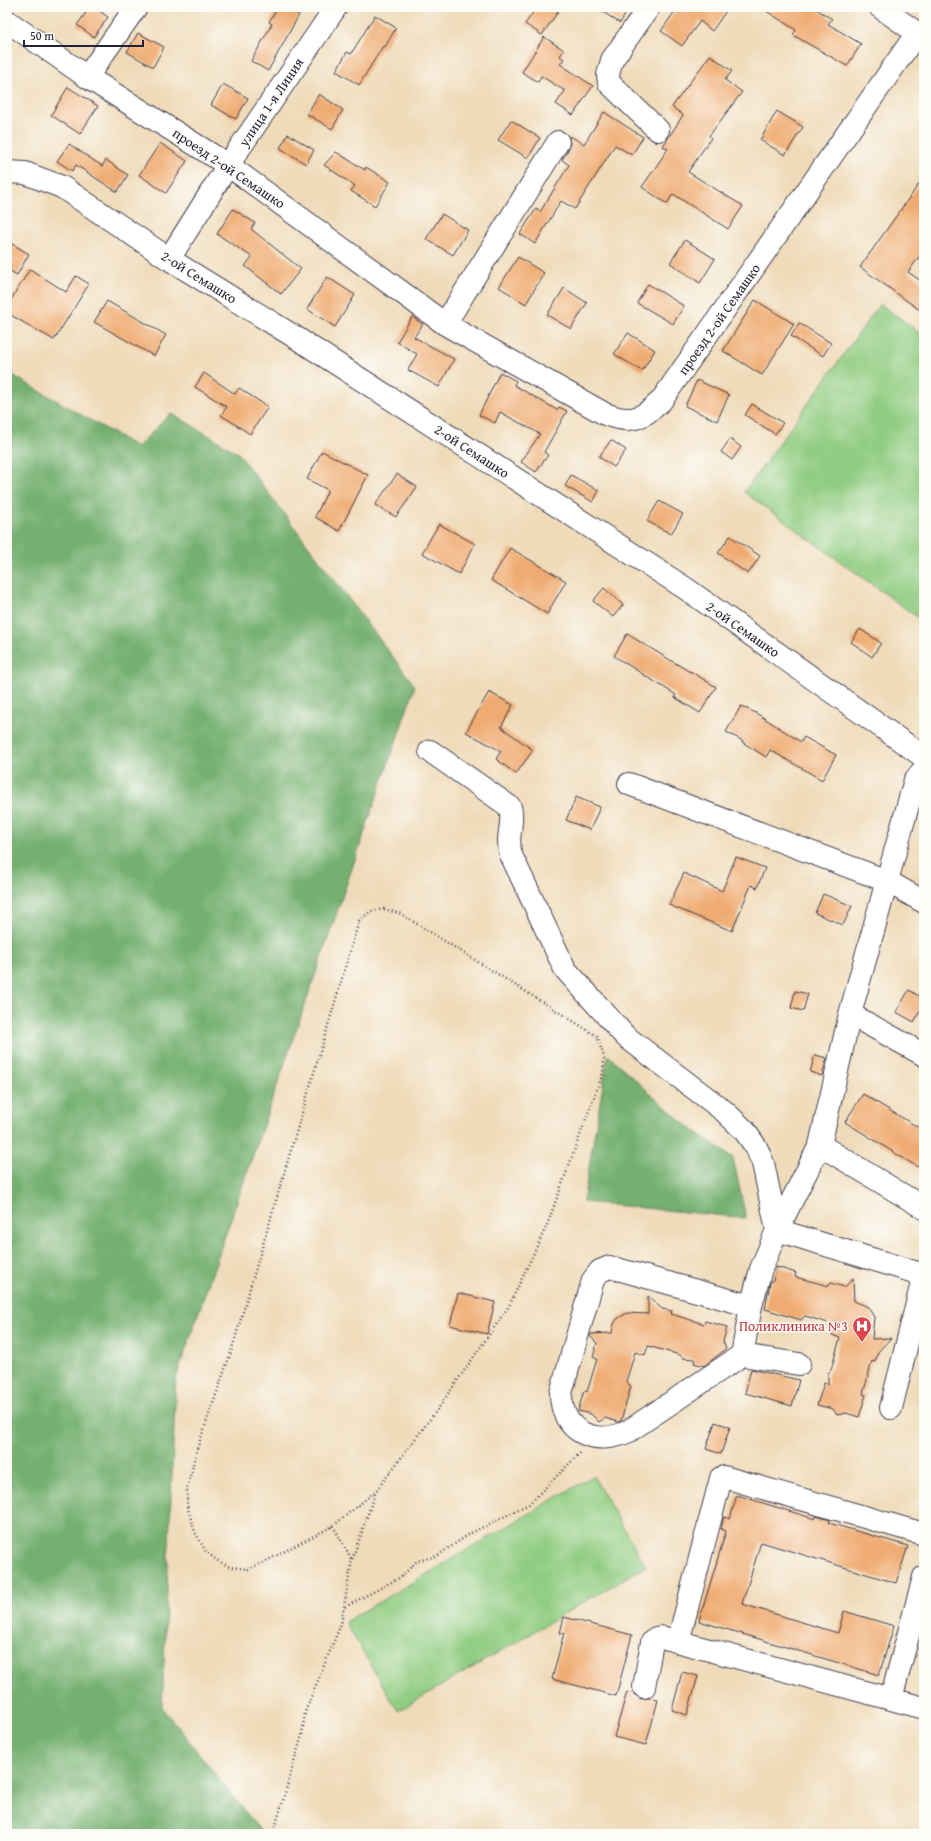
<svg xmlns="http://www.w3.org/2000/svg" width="931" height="1841" viewBox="0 0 931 1841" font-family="'Gentium Book Plus',serif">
	<rect width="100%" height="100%" fill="#fdfcf7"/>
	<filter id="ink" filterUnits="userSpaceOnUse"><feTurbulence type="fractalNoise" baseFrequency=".025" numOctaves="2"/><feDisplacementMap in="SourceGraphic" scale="8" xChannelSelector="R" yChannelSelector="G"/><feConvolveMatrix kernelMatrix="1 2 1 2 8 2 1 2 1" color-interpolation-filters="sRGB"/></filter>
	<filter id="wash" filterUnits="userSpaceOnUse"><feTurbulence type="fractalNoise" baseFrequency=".012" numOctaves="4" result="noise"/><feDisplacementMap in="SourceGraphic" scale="16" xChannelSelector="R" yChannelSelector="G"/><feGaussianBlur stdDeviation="0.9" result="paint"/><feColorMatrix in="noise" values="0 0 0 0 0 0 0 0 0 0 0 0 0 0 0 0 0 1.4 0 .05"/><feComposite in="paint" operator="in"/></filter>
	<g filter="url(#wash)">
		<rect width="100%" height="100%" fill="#efdbb9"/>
		<!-- green -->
		<path fill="#90cc81" stroke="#59775e" d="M880,304l44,32v286l-180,-130z
			M593,1476l53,90 -248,145 -53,-89z"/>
		<!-- forest -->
		<path fill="#74b06f" stroke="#4b6955" d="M7,372l130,75 34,-34 67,40 177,233 -239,692 -14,329 101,127h-256z
			M608,1055l72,65 53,38 13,60 -163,-16z"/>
		<g id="blocks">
			<!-- building -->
			<path fill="#efab71" d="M90,7h4l14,10 -14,20 -17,-12z
				M278,7h8l13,8 -31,56 -17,-10 21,-37 -3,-2z
				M537,7h24l-19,28 -17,-11z
				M595,7h35l-10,16z
				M678,7h51l-17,24 -12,-10 -18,25 -21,-15z
				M760,7h53l19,12 -4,5 33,20 -14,22 -54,-31 3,-5z
				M375,15l21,13 -11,19 -2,-1 -24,39 -23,-14 11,-19 4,2z
				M138,33l26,14 -11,20 -26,-15z
				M544,37l20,13 -4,6 4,3 -4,5 33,22 -20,29 -17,-11 9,-13 -24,-15 -3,6 -16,-10z
				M710,55l22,16 -7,9 17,12 -33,44 2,2 -23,34 55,34 -15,23 -55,-35 -6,10 -25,-17 26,-38 -5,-3 20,-31 -11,-8z
				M223,84l25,14 -12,21 -25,-14z
				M68,87l30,19 -18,28 -29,-19z
				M319,94l24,16 -11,19 -25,-15z
				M777,111l26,16 -18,28 -25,-15z
				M604,112l39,25 -11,18 -17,-10 -40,64 -14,-8 -26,43 -15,-10 16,-25 4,3 29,-47 -7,-5 7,-12 1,-5 -1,-5 1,-2 14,8z
				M511,120l29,18 -12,20 -30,-18z
				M288,134l26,16 -8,14 -26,-16z
				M160,143l27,18 -21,32 -27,-18z
				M69,144l33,22 4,-6 22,15 -11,17 -41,-27 -4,6 -15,-10z
				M336,152l29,18 1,-3 24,15 -15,24 -24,-15 4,-5 -31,-21z
				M924,177v73l-16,22 16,11v30l-64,-46z
				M233,209l22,14 -4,6 50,40 -20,25 -36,-28 7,-9 -35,-23z
				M442,214l26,16 -15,25 -27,-16z
				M685,240l30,19 -15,24 -30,-20z
				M7,241l22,13 -12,21 -10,-6z
				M518,257l26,16 -18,31 -27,-17z
				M30,269l36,23 10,-16 13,8 -35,56 -47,-27v-7z
				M327,277l28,18 -20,32 -28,-18z
				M648,284l36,22 -11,18 -36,-21z
				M564,288l23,15 -16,26 -24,-14z
				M755,300l39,24 -32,51 -39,-24z
				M107,301l59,34 -12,21 -60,-34z
				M412,317l11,7 -9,13 40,22 -15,28 -31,-17 9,-16 -20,-12z
				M799,323l32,20 -8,13 -32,-20z
				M628,333l27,17 -13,21 -28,-17z
				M500,372l16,9 -2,4 43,25 2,-3 8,4 -23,41 4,3 -12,17 -15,-10 19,-28 -40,-22 -5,11 -16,-8z
				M204,373l31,21 4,-6 29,19 -18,27 -29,-19 6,-8 -32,-20z
				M697,380l32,15 -12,26 -32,-15z
				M752,404l31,19 -8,11 -30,-19z
				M730,439l11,8 -9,13 -11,-8z
				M611,440l15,10 -12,17 -15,-10z
				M322,451l46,24 -29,56 -24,-14 13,-27 -21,-11z
				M397,474l20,13 -21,30 -21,-12z
				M571,475l28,16 -6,11 -28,-16z
				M659,501l24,13 -12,20 -24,-13z
				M439,524l36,20 -16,30 -37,-21z
				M730,536l30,20 -12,18 -30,-21z
				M510,548l56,33 -19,33 -56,-34z
				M604,588l19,17 -10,12 -20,-16z
				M860,629l21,14 -9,14 -21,-15z
				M627,634l63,38v-1l26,16 -16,26 -26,-16 2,-2 -62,-39z
				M489,692l24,13 -12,22 32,23 -17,24 -20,-15 5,-8 -35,-19z
				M741,706l15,7 45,29 3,-5 32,18 -14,25 -52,-30 -4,7 -24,-15 1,-1 -17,-9z
				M576,797l24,10 -10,23 -24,-10z
				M736,857l29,11 -8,20 -6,-3 -19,46 -63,-26 15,-32 38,18z
				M823,894l29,12 -9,19 -28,-12z
				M909,990l15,9v5l-10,18 -18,-10z
				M795,991l13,3 -5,17 -12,-3z
				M815,1055l12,3 -5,18 -12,-4z
				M863,1094l61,37v40l-79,-49z
				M777,1267l19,6 -1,4 34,9 1,-3 15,4 8,-9 1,23 14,6 6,10 -2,22 19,-1 -13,14 -3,10 -3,-1 -9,33 3,1 -7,22 -13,-4 -9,2 -4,-6 -16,-4 7,-22 4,1v-11l3,-3 9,-32 -8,-3 3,-10 -30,-9 -4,4 -36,-11 5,-26 3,-3z
				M458,1293l37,9 -8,32 -37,-9z
				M648,1296l14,13 10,2 -1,3 33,10 1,-3 22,6 -4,14 3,8 -22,17 -10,-3 1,-4 -12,-1 -3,-3 -32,-9 -3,9 -10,-3 -9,30 5,4 -10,35 -3,1 -13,-4 -6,4 -8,-8 -13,-3 6,-20 3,1 10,-33 -4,-2 4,-14 -7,-7 1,-2 21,-1 2,-9 3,-5 10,-6 21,1z
				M751,1369l48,11 -7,26 -47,-13z
				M715,1422l15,5 -9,27 -15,-5z
				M737,1495l78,24 1,-3 14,4 -1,3 79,23 -12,37 -135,-41 -19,62 96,29 6,-22 50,15 -15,49 -180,-54 27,-90 -5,-2 3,-12 6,2z
				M564,1617l68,18 -16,61 -64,-17 12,-46h-4z
				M682,1672l16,4 -11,39 -15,-5z
				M627,1692l7,2 7,5 8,-1 9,2 -12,45 -32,-8z"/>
		</g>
	</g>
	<g filter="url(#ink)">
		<use href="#blocks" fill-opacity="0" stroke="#413e4e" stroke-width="1"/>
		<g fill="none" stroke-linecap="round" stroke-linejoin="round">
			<defs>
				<path id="minor" d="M649,7l-37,53 -4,15 1,8 49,47
					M880,7l44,31
					M7,21l80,56 141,88 217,159 160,90c26,10 37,5 56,-13l256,-368
					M87,77l49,-70
					M7,172l18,1 37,14 107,72 126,78 390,251 239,169
					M169,259l59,-94 108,-158
					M445,324l113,-182
					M430,751l80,56c5,16 -5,29 1,48l54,114 60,67 99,75 20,19 12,17 7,16 14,67
					M629,784l258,97 37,21
					M850,1014l74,41
					M820,1145l104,63
					M777,1230l43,-85 30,-131 65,-234 9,-11
					M742,1355l-113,76c-33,16 -68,2 -68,-38l32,-113 7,-9 10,-4 141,39
					M799,1364l-57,-9 9,-49 10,-37 16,-39 147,45
					M891,1408l33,-133
					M678,1642l43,-164 3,-1 200,57
					M644,1687l8,-45 4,-4 5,-1 263,71
					M891,1699l33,-122"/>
			</defs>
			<!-- minor casing -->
			<use href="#minor" stroke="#413e4e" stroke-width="24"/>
			<!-- path -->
			<path stroke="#413e4e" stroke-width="2.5" stroke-dasharray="1 3" stroke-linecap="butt" d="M384,909l17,5 196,122 7,21 -1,16 -56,152 -38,81 -72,104 -61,81 -43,35 -69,36 -16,7 -18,-2 -12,-6 -12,-9 -11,-20 -8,-26v-17l10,-40 34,-97 128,-431 12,-10z
				M333,1526l19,34
				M345,1607l56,-30 16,-16 20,-5 34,-23 58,-29 52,-52
				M271,1834l5,-10 26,-89 3,-23 36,-88 11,-64 24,-69"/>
			<!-- minor -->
			<use href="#minor" stroke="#fff" stroke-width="22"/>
		</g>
	</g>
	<!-- icons -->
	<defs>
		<symbol id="hospital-pin" viewBox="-11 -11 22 30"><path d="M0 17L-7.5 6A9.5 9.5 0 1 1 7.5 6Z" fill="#e0444e" stroke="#fdfcf7"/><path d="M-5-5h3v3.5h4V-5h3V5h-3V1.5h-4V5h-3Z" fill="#fff"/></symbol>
	</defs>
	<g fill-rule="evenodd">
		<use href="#hospital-pin" x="851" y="1315" width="22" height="30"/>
	</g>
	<g text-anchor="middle" stroke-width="3" stroke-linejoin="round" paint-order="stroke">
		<!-- street labels -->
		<g font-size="14" fill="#22223b" stroke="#fdfcf7">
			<text transform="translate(271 102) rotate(-56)" y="5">улица 1-я Линия</text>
			<text transform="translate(229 168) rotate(34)" y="5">проезд 2-ой Семашко</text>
			<text transform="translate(199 277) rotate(32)" y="5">2-ой Семашко</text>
			<text transform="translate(719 319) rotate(-55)" y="5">проезд 2-ой Семашко</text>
			<text transform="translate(472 451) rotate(33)" y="5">2-ой Семашко</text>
			<text transform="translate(743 629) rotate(35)" y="5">2-ой Семашко</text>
		</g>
		<!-- health labels -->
		<g font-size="14" fill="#be3a42" stroke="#fdfcf7" text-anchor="end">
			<text x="848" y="1331">Поликлиника №3</text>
		</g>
	</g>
	<!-- margin -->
	<rect width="931" height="1841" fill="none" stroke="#fdfcf7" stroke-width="24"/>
	<!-- scale -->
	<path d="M24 40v6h119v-6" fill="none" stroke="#22223b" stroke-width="2"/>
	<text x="30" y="40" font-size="12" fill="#22223b" stroke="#fdfcf7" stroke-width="3" paint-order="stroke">50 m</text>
</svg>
